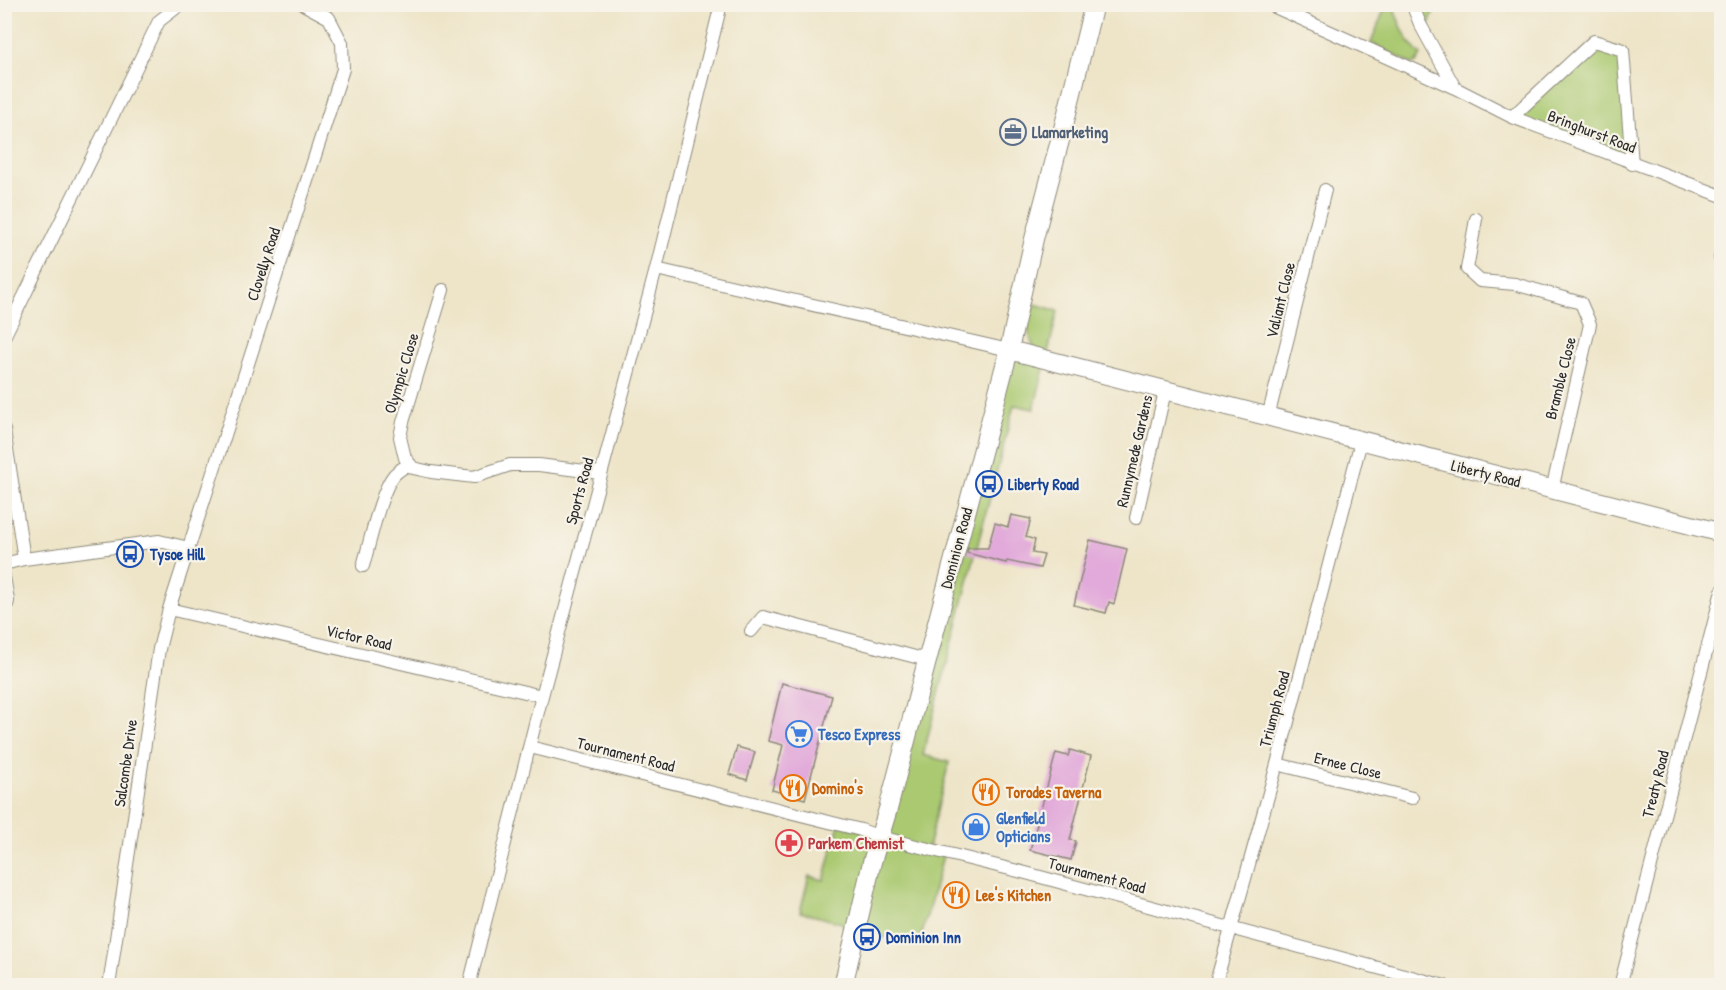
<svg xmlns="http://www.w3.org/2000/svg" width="1726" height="990" viewBox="0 0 1726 990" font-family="'Patrick Hand',sans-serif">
	<rect width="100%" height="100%" fill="#f7f3e8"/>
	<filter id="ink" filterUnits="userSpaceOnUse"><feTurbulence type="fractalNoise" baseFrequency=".0167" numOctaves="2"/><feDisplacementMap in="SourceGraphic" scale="12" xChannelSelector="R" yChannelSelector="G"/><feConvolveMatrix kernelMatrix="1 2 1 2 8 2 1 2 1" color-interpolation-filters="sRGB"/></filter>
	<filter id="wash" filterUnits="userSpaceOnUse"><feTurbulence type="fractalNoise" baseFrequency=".008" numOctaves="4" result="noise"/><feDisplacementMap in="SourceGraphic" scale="24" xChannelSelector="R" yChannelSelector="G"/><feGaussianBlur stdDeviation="1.35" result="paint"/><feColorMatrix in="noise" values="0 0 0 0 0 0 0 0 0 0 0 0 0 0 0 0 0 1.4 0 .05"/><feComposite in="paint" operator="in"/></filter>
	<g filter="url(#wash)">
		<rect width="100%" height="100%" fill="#eee5c9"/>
		<!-- green -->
		<path fill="#aac971" stroke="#6a7a4e" stroke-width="1.5" d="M1386,5h7c5,16 15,40 28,50l-5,8 -4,1 -41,-21z
			M1417,5h19l-8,23z
			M1594,41l29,9 9,114 -120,-47z
			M1028,302l30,9 -24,98 -20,-4 -91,350 26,7 -21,86 16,4 -25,93 -62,-14v-4l-57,-15 9,-36 15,4 15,-56 41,13 129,-487 27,3c-9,-20 -10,-30 -8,-51z"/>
		<g id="blocks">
			<!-- building -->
			<path fill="#e2aada" d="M1011,515l20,4 -5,18 9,3 -3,13 12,2 -4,13 -33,-7 -1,2 -39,-10 1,-5h20l7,-25 13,4z
				M1090,540l37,9 -13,55 -5,-2 -3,11 -32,-8z
				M782,683l50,13 -27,103 -33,-9 11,-45 -15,-4z
				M737,747l18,5 -8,28 -18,-6z
				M1070,750l21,6 -21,84 6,1 -5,19 -41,-10 26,-97 12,3z"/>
		</g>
	</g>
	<g filter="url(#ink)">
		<use href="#blocks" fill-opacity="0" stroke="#8c887a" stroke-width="1.5"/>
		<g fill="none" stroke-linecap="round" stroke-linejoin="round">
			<defs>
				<path id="street" d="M1274,4l1,3 180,81
					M1412,4l8,20 35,64 57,29 210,79
					M1512,117l82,-76 29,9 9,114
					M1476,219l-9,50 13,12 35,3 66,19 9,21 -38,166
					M1720,258l2,-4
					M656,269l353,81
					M443,290l-40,132 -3,15 5,21 8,10 18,4 43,5 36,-12h29l61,8
					M4,337l155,-316 22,-17
					M1268,417l57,-227
					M4,430l20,129
					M1136,518l29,-127
					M4,564l20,-5 135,-18 30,7
					M363,566c7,-23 17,-74 31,-91 5,-5 10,-8 16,-11
					M4,576l4,25 -4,14
					M169,609l373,87
					M751,631l12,-14 164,43
					M530,747l331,83 19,7 142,35 423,114
					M1277,764l135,34
					M109,986l50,-337 10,-40 174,-540 -1,-26 -13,-25 -26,-14
					M469,986l73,-290 114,-427 65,-265
					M1215,986l62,-222 84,-323
					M1620,986l102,-395"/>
				<path id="secondary" d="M1009,350l713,183
					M843,986l29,-124 16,-53 121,-459 25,-111 30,-114 30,-121"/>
			</defs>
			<!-- street casing -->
			<use href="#street" stroke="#8c887a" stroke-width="14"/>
			<!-- secondary casing -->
			<use href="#secondary" stroke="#8c887a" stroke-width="20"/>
			<!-- street -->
			<use href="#street" stroke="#fff" stroke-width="12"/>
			<!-- secondary -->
			<use href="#secondary" stroke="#fff" stroke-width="18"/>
		</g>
	</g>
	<!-- icons -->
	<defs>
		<symbol id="office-ring" viewBox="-11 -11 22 22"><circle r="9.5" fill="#f7f3e8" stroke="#5c6f8a" stroke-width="1.5"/><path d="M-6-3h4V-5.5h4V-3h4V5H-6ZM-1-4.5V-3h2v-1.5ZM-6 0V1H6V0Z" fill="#5c6f8a"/></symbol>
		<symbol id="bus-ring" viewBox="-11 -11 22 22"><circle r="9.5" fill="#f7f3e8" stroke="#1a4fb4" stroke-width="1.5"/><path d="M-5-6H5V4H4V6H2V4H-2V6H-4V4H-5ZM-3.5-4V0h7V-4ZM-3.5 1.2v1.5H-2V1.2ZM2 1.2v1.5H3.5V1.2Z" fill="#1a4fb4"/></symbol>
		<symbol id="supermarket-ring" viewBox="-11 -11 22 22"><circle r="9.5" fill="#f7f3e8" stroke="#3f7fe0" stroke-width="1.5"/><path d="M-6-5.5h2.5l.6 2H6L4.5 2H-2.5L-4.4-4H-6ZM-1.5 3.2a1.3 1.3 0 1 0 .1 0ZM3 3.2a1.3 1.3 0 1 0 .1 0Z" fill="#3f7fe0"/></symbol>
		<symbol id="restaurant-ring" viewBox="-11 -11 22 22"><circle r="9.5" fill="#f7f3e8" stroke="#e8710a" stroke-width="1.5"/><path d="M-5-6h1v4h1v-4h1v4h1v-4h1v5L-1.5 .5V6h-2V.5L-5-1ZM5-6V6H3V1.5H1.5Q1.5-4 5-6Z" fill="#e8710a"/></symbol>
		<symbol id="shop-ring" viewBox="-11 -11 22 22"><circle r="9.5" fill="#f7f3e8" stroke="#3f7fe0" stroke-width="1.5"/><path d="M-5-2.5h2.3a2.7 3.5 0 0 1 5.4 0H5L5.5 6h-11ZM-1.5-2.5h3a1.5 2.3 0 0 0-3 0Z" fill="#3f7fe0"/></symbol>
		<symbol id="pharmacy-ring" viewBox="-11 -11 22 22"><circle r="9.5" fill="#f7f3e8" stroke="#e0444e" stroke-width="1.5"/><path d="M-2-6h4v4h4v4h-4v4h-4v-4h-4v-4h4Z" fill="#e0444e"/></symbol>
	</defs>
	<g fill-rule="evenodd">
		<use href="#office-ring" x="998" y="117" width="30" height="30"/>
		<use href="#bus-ring" x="974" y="469" width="30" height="30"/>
		<use href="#bus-ring" x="115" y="539" width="30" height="30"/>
		<use href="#supermarket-ring" x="784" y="719" width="30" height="30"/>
		<use href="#restaurant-ring" x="778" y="773" width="30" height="30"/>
		<use href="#restaurant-ring" x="971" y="777" width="30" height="30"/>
		<use href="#shop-ring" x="961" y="812" width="30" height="30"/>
		<use href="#pharmacy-ring" x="774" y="828" width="30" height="30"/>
		<use href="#restaurant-ring" x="941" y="880" width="30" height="30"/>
		<use href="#bus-ring" x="852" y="922" width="30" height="30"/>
	</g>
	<g text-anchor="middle" stroke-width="4.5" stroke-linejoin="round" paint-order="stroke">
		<!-- street labels -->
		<g font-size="16" fill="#2b2b2b" stroke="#f7f3e8">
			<text transform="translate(1592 131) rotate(21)" y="6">Bringhurst Road</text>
			<text transform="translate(263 264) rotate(-72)" y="6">Clovelly Road</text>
			<text transform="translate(1280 300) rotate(-76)" y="6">Valiant Close</text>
			<text transform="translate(401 373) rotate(-73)" y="6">Olympic Close</text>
			<text transform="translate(1560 378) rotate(-76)" y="6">Bramble Close</text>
			<text transform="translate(1134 451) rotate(-77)" y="6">Runnymede Gardens</text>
			<text transform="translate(1486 473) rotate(14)" y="6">Liberty Road</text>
			<text transform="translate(579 491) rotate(-75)" y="6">Sports Road</text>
			<text transform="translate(956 548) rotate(-75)" y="6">Dominion Road</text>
			<text transform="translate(359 637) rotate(13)" y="6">Victor Road</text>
			<text transform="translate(1274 709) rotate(-75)" y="6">Triumph Road</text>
			<text transform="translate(626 754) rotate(14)" y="6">Tournament Road</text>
			<text transform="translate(125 763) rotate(-82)" y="6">Salcombe Drive</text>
			<text transform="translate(1348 765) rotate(14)" y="6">Ernee Close</text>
			<text transform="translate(1655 784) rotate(-76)" y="6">Treaty Road</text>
			<text transform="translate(1097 875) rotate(15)" y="6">Tournament Road</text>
		</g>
		<!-- service labels -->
		<g font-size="16" font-weight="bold" fill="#4e5e75" stroke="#f7f3e8" text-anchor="start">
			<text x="1032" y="138">Llamarketing</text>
		</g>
		<!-- transit labels -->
		<g font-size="16" font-weight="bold" fill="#164399" stroke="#f7f3e8" text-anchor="start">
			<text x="1008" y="490">Liberty Road</text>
			<text x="150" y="560">Tysoe Hill</text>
			<text x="886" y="943">Dominion Inn</text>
		</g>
		<!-- shop labels -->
		<g font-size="16" font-weight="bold" fill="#366cbe" stroke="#f7f3e8" text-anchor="start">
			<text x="818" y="740">Tesco Express</text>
			<text x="996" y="824">Glenfield<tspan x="996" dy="18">Opticians</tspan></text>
		</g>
		<!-- food labels -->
		<g font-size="16" font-weight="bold" fill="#c56008" stroke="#f7f3e8" text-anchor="start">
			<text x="812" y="794">Domino's</text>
			<text x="1006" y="798">Torodes Taverna</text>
			<text x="976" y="901">Lee's Kitchen</text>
		</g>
		<!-- health labels -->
		<g font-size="16" font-weight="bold" fill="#be3a42" stroke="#f7f3e8" text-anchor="start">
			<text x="808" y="849">Parkem Chemist</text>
		</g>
	</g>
	<!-- margin -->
	<rect width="1726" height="990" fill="none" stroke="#f7f3e8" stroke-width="24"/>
</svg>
